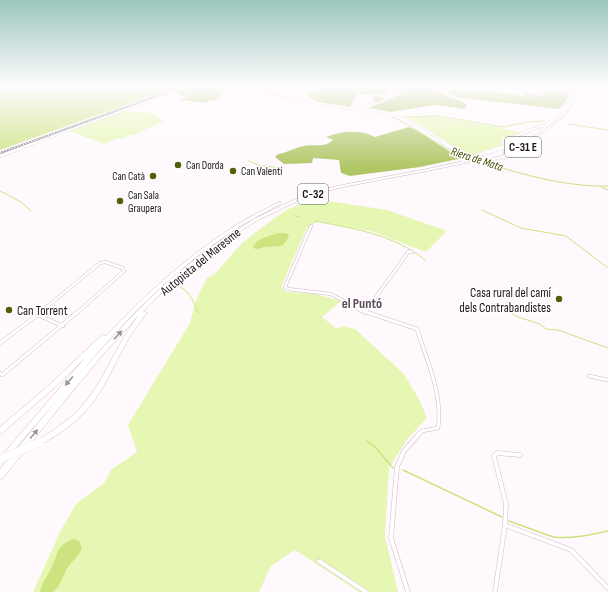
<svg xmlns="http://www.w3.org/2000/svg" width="608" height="592" viewBox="0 0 608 592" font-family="'Sofia Sans Condensed',sans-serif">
	<rect width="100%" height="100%" fill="#fff9fd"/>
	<!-- green -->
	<path fill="#e5f7b2" d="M123,111l29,2 12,8 -30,14c-6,-1 -11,5 -17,3l-12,6 -36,-13z
		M434,116l64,11 23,6 -19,5 -1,7 -30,10c-24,-11 -43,-28 -67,-38z
		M315,199l72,11 60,21 -21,21 -52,-20 -56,-11 -11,7 -26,59 6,5 29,2 25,7 -19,16 15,12 6,-3 12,3 49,45 16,27 7,17 -21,23 -17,27 -4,68 13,56h-39l-64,-42 -24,16 -12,26h-226l27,-60 16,-28 28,-21 7,-13 26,-18 -9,-27 62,-102 6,-23 11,-22 8,-4 27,-31 30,-23 16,-11z"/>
	<!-- forest -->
	<path fill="#afc664" d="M191,86h28l8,5 -13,10 -4,-1 -4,3 -26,-3 7,-3 -12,-4z
		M323,86h104c12,8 26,11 39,18l1,3h-2l1,2 -31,-4 -45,7 -21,-4 32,-14 -1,-3 -9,-1 -2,3 -9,4 4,2 -9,4 -2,-6 2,-1 -18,-2 -7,13 -32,-5 -12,-7z
		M460,86h28l-5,4 39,6 5,-5 17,4 4,-6 22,3 -4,9 -7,8 -105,-12v-2l-7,-1 1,-3 2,-2 31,1z
		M409,127c19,8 34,23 54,31l-43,9 -70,9 -9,-3 -2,-13 -26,-2 -1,5 -28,1 -9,-7c3,-4 6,-3 11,-5 6,-2 11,-5 18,-6 10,-2 21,2 29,-6l-7,-3c14,-6 35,-8 49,0z"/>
	<!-- water -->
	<path fill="#cce380" d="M0,86h178l-178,64z
		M277,233h8l4,2 -2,5 -5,6 -18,1 -7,2 -4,-1c2,-10 16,-11 24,-15z
		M74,539l5,2 3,7c-3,8 -9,12 -14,19 -6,9 -6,18 -15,25h-13c3,-13 9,-17 13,-28 6,-14 5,-19 21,-25z"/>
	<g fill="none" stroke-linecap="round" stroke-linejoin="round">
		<!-- stream-far1 -->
		<path stroke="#cce380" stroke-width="1" d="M237,86l20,6 89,17
			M496,92l28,4 29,8
			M390,116c26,11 48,30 74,41
			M403,117l36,-1 65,11 23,-5 18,-1
			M569,124l39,6
			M471,159c45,13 89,28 137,27
			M249,161l9,4 21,3
			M601,187l7,3
			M0,191l21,11 10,9
			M482,210l39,18 45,8 42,32
			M295,216l4,1
			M315,221c40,8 78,13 110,39
			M175,285c13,3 19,16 23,28
			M495,304l23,13 22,7 6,5 12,1 50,18"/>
		<!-- stream -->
		<path stroke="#cce380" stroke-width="1.5" d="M367,441l8,6 18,21
			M403,470l99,47
			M509,521l44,16c19,2 37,-2 55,-6"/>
		<defs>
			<path id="minor-far3" d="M506,86l36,9 3,-5 6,-4
				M541,86l7,2
				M372,97v-2l18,2v-4l3,-2 6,3
				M367,99h6l1,5
				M368,110v-2l-11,-6 15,3 13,-5v-2"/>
			<path id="minor-far2" d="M311,226l-26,61 3,2 43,5 31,17
				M42,311l58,-48 5,-1 18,6 1,3 -45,40
				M366,311l43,-60 3,1"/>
			<path id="minor-far1" d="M360,310l57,19c10,32 26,65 21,99l-16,3 -4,3
				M365,313l2,-3
				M38,315l25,11
				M0,343l44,-33
				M0,373l2,2 78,-65
				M589,376l19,4"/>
			<path id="minor" d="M505,525l66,25 37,38
				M319,561l47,31
				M408,592l-17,-54 6,-71 7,-16 16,-18
				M495,592l10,-67 1,-21 -12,-48 3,-3 23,2"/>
			<path id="primary-far1" d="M244,86l69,16 81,14 27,11 23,16
				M34,143l154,-57"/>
			<path id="primary" d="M442,142c16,10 30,16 49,18
				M0,156l36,-14"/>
			<path id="motorway" d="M579,86h2l-16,27 -22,17 -2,-1 3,-3 -37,15 -1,1 2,12 19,-12h2v2l-24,15h-2l-1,-1 -12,3v-2l14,-4 -2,-13 3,-3 38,-15 2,1 18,-14z
				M583,86h2c-19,36 -39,47 -75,63h-2v-2c23,-9 46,-20 62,-39 5,-7 9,-14 13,-22z
				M469,160l2,1 -1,1 -43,9 -84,16 -20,5 -21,7 -46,22 -42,28 -40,32 -31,30 3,1 1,1 -1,1c-8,10 -15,20 -21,31 -11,20 -20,43 -35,61 -13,16 -30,28 -48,38l-2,1 -2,-1 -1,-2 1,-2c17,-11 35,-22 48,-39 21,-26 32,-60 53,-86l-38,42 -34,41 -64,80 -3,1v-10l62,-75 35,-40 36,-39 37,-36 41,-32 43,-28 46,-22 20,-7 22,-5 85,-16z
				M279,202h2l1,1 -42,23 -39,27 -36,30 -33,32 -32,35 -92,107 -2,1 -2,-1 -1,-2 1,-2 81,-95 -32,31 -51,44 -2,1v-7l49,-42 53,-50h2l2,1c40,-42 81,-80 130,-111 13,-8 28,-15 43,-23z"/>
		</defs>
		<!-- minor-far3 casing -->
		<use href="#minor-far3" stroke="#d2b8c8" stroke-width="2"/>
		<!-- minor-far2 casing -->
		<use href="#minor-far2" stroke="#d2b8c8" stroke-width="3.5"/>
		<!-- minor-far1 casing -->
		<use href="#minor-far1" stroke="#d2b8c8" stroke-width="4"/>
		<!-- minor casing -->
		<use href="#minor" stroke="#d2b8c8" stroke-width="5"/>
		<!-- primary-far1 casing -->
		<use href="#primary-far1" stroke="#d2b8c8" stroke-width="2.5"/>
		<!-- primary casing -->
		<use href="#primary" stroke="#d2b8c8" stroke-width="3.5"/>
		<!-- motorway casing -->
		<use href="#motorway" stroke="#d2b8c8" stroke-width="1"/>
		<!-- minor-far3 -->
		<use href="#minor-far3" stroke="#fff" stroke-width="1.5"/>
		<!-- minor-far2 -->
		<use href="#minor-far2" stroke="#fff" stroke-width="2.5"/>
		<!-- minor-far1 -->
		<use href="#minor-far1" stroke="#fff" stroke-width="3"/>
		<!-- minor -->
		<use href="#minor" stroke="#fff" stroke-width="4"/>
		<!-- primary-far1 -->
		<use href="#primary-far1" stroke="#fff" stroke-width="2"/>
		<!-- primary -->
		<use href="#primary" stroke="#fff" stroke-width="3"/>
		<!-- motorway -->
		<use href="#motorway" fill="#fff" fill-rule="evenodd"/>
		<defs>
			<path id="rail" d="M0,153l184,-67"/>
		</defs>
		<!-- rail casing -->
		<use href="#rail" stroke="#888186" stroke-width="2"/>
		<!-- rail -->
		<use href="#rail" stroke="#fff" stroke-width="1" stroke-dasharray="1.5" stroke-linecap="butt"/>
		<defs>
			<path id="motorway-bridge-far1" d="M463,160l44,-14"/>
			<path id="motorway-bridge" d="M0,459l40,-17"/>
		</defs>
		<!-- motorway-bridge-far1 casing -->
		<use href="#motorway-bridge-far1" stroke="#d2b8c8" stroke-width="4" stroke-linecap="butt"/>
		<!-- motorway-bridge casing -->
		<use href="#motorway-bridge" stroke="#d2b8c8" stroke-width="8" stroke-linecap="butt"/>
		<!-- motorway-bridge-far1 -->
		<use href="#motorway-bridge-far1" stroke="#fff" stroke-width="3.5"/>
		<!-- motorway-bridge -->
		<use href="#motorway-bridge" stroke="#fff" stroke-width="8"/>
	</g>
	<!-- one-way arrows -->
	<defs><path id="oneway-solid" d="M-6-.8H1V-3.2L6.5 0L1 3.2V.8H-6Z"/></defs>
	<g fill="#999598">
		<use href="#oneway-solid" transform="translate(118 335) rotate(-47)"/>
		<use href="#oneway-solid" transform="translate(69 381) rotate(131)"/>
		<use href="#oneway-solid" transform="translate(34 434) rotate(-50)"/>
	</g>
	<!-- sky -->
	<linearGradient id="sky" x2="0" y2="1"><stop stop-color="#9dc7be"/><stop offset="0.51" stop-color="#fffcfe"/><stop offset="1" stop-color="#fffcfe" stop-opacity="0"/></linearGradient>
	<rect width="608" height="169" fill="url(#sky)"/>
	<!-- markers -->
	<g fill="#516003" stroke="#fff" stroke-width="1.5">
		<circle cx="178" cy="165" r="4"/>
		<circle cx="233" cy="171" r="4"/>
		<circle cx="153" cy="176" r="4"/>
		<circle cx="120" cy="201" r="4"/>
		<circle cx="559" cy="299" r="4"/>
		<circle cx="9" cy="310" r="4"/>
	</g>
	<g text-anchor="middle" stroke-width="3" stroke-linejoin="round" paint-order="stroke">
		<!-- far-poi labels -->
		<g font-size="11" fill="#1d141a" stroke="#fff" text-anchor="start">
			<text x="186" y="169">Can Dorda</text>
			<text x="241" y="175">Can Valentí</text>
			<text x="145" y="180" text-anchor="end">Can Catà</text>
			<text x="128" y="199">Can Sala<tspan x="128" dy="13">Graupera</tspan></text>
		</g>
		<!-- shield labels -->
		<g fill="#fff" stroke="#615a5f" stroke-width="1">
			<rect x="505" y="137" width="36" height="20" rx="3"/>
			<rect x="298" y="184" width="30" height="20" rx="3"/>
		</g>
		<g font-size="12" font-weight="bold" fill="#1d141a">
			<text x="523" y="151">C-31 E</text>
			<text x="313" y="198">C-32</text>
		</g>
		<!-- far-water labels -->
		<g font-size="12" font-style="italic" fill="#435004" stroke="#fff">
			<text transform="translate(477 159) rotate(18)" y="4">Riera de Mata</text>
		</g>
		<!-- street labels -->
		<g font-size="13" fill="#1d141a" stroke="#fff">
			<text transform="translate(200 261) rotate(-39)" y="5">Autopista del Maresme</text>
		</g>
		<!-- poi labels -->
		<g font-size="13" fill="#1d141a" stroke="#fff" text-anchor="end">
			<text x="551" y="297">Casa rural del camí<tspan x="551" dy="15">dels Contrabandistes</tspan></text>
			<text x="17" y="315" text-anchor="start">Can Torrent</text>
		</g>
		<!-- neighbourhood labels -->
		<g font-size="14" font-weight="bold" fill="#614b5a" stroke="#fff">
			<text x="362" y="308">el Puntó</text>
		</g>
	</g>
</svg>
